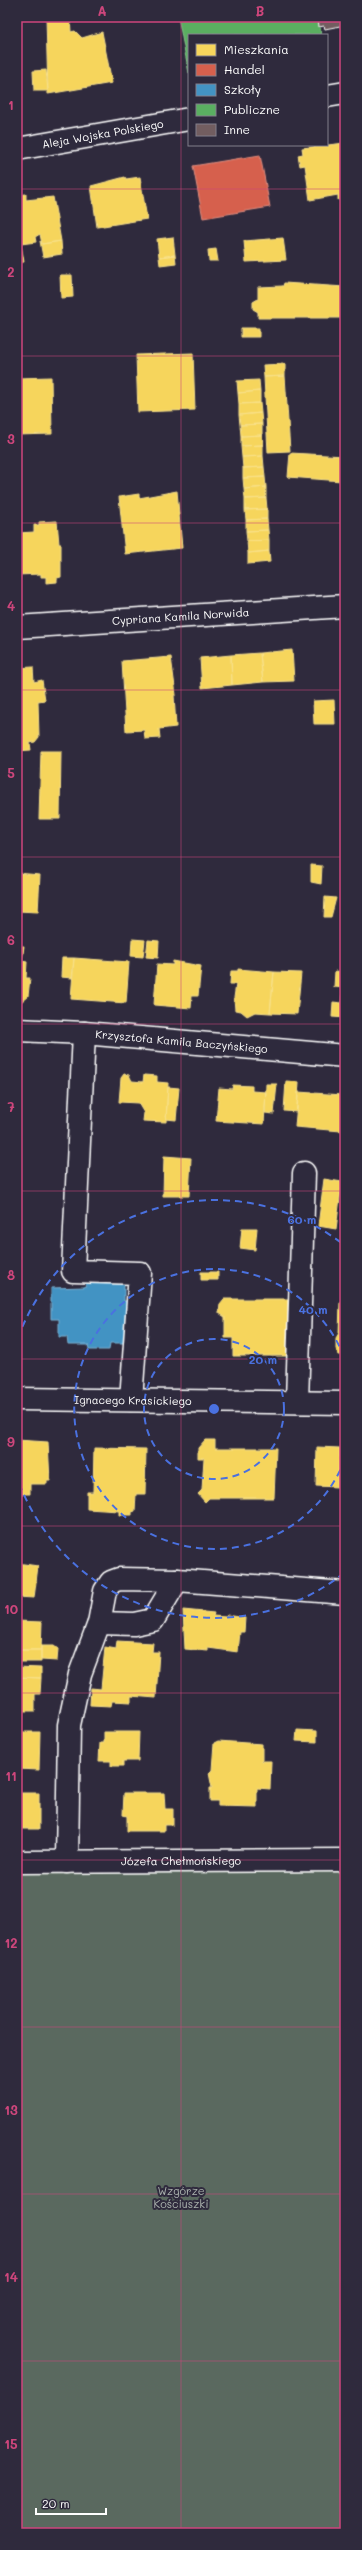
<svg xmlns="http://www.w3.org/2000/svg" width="362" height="2550" viewBox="0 0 362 2550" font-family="Mali,sans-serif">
	<rect width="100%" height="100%" fill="#2f2a3d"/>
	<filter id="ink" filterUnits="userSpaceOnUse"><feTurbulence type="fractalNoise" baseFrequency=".025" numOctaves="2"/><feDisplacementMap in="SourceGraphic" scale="8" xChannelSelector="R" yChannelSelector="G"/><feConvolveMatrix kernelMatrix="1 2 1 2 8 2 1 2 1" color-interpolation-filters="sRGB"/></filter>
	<g filter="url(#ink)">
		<!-- green -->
		<path fill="#5a695f" stroke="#acb4af" d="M345,1860v673h-328v-671z"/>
		<!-- homes -->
		<path fill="#f6d55c" stroke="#f9e28d" d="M46,17h24l1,15 4,-1 7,7 20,-6 10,51 -64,11z
			M46,70l2,21h-14l-1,-20z
			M345,143v56l-7,1v-5l-28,5 -5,-35 -5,1 -2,-11 5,-1 -1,-6z
			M125,177l1,2 14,-2 7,42 -50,8 -6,-41z
			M26,194v6l27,-3 8,44 -19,3 -2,-10 -5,3 1,5 -15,2 3,18 -7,1v-68z
			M173,237l2,18 -16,2 -2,-18z
			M283,238l3,22 -40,2 -2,-21z
			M40,241l2,3 19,-3 1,13 -19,3z
			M216,249l2,12h-9l-1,-11z
			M175,255l1,8 -16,2 -1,-8z
			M60,275h12l1,22 -12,1z
			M284,283l61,4v31h-87v-6l-5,-3v-7l5,-3v-12l25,-1z
			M241,328h18v9h-18z
			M193,353l2,57 -57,2 -2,-57z
			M285,364v12l-21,1 -1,-12z
			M285,376l5,75 -22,1 -4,-75z
			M51,377l1,57 -35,1v-57z
			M259,380l1,11 -22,2 -1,-12z
			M260,391v12l-21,1 -1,-11z
			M260,403l1,10 -22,2v-11z
			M261,413l1,11 -22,1 -1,-10z
			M262,424v11l-21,1 -1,-11z
			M262,435l1,10 -22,1v-10z
			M263,445v11l-21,1 -1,-11z
			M290,453l55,3v21h-3v4l-54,-4z
			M263,456l1,11 -21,1 -1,-11z
			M264,467l1,10 -22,1v-10z
			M265,477l1,10 -22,2 -1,-11z
			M266,487v11l-21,1 -1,-10z
			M177,491l5,57 -57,6 -6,-57 20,-3v4z
			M266,498l1,11 -22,1v-11z
			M267,509v10l-21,1 -1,-10z
			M267,519l1,11 -22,1v-11z
			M57,521l2,23h2v33l-4,1v4l-11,1v-6h-5v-3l-24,1v-45l1,3 16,-1v-7h5v-3z
			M268,530l1,10 -22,1 -1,-10z
			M269,540v11l-21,2 -1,-12z
			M269,551l1,11 -22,2v-11z
			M292,650l2,31 -31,1 -3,-29z
			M260,653l3,29 -31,3 -1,-30z
			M231,655l1,30 -30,3 -2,-30z
			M171,657l5,38h-2l2,32 -17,2 1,9 -15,1 -1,-9 -18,1 -4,-70z
			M33,667l1,15 8,-2 3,20 -7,1 1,36 -4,5 -5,1 1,7 -14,1v-83z
			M334,700l1,24h-21l-1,-23z
			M41,751h20l-1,68h-21z
			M311,865l11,1 -1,18 -10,-2z
			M17,873l23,2 -2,37 -21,-1z
			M325,897l11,1 -5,19h-7z
			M132,939l13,1 -2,17 -12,-1z
			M148,940l11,1 -1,17 -12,-1z
			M17,946h7l-2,15 5,1 -1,16h4l-2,18 -7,6h-4z
			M62,958h12l-2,20 -11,-1z
			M74,958l55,4 -3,41 -55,-4z
			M173,961l28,5 -3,30h-6l-1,12 -37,-3 3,-41 16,1z
			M238,969l36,3 -4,41 -15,-1 -8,4 -6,-5 -6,-1 -1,-12 2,-14h-6l1,-13h7z
			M335,971l10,1v46l-13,-1 1,-15 9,1 2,-15 -10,-1z
			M274,972l27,1 -4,41 -27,-1z
			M124,1074l5,1 3,6 11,1 1,-7 13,1v6l11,1 -2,39 -23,-1 1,-8 -6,-10 -19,-1 2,-24z
			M286,1081l13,1 -2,30 -13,-1z
			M266,1084h11l-3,30 -9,-1z
			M233,1085l19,1v5l14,1 -2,32 -48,-3 3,-33 13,1z
			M168,1087l11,1 -3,32 -10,-1z
			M298,1092l45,3 -2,36 -46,-4z
			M164,1156l27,2 -2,38h-26z
			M324,1179l18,3 -6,47 -18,-3z
			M344,1198h1v32h-4z
			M242,1228h15l-2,22 -15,-2z
			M201,1272h17v8h-17z
			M224,1299h64l-1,57h-54v-18h-8v-21l-6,-4 1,-9z
			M340,1303h5v52h-6l-3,-6v-11l3,-5z
			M17,1440l31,2 2,39h-3v3h-17v10h-13z
			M205,1440h10v8h61l-2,50h-65l-4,4 -7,-8 4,-4 2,-32h-6v-10z
			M317,1447l23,1 -2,39 -22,-1z
			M94,1448l52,1 -1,45h-9l-1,17 -3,1v3h-13v-4l-32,-2v-17h6z
			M340,1448h5v39h-7z
			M17,1563l21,3 -4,32 -17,-1z
			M183,1610l31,3 -1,3 13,1 1,-2 18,3 -1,14h-4l-2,20 -30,-4v3l-23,-2z
			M17,1621l25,1 -1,28h-24z
			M117,1641l36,2 -1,9h7l-3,46 -25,-2v6l-19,-1 -1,5 -21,-1 1,-17 10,1 4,-42 11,2z
			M41,1646h13l4,3 -1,12 -16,-1z
			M17,1650h24v12h-24z
			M17,1667l24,1v10l-24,-1z
			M17,1677l24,1 -1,16h-5v17h-18z
			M297,1730l20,1v11l-21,-1z
			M17,1732h23l-1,38 -22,-1z
			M104,1732h35l-1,29h-15v5h-12v-5h-12l1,-18h4z
			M218,1741l44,3v17h9l-1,28 -13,-1v19l-39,-1v-5h-8v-13h2l-3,-15 3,-3 2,-27z
			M17,1793h22v36h-22z
			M124,1793h40l1,16h8v16h-9v6h-37v-15l-4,-1z"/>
		<!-- shops -->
		<path fill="#d6604d" stroke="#e29082" d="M260,155l10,52 -67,11 -10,-52z"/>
		<!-- schools -->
		<path fill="#4393c3" stroke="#7bb3d5" d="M86,1281h38v20h6v42h-20l-1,7h-20l-1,-5h-20l-1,-8h-8v-18h-8v-31l34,-1z"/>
		<!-- public -->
		<path fill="#5aae61" stroke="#8cc690" d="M178,17h140l3,18h-132v38z"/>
		<!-- building -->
		<path fill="#725d60" stroke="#fff" d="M318,17h27v8l-20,4 -1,-3 -5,1z"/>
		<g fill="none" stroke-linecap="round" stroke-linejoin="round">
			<defs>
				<g id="minor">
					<path d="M327,96l18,-3"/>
					<path id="s1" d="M17,149l172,-30"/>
					<path id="s2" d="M17,627l328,-21"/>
					<path id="s3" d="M17,1030l67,3 261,23"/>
					<path d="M84,1033l-11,238 67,2 -9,127"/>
					<path id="s4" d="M17,1399l328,4"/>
					<path d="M297,1402l7,-229"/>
					<path d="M99,1623l35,1 19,-4 24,-40"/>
					<path id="s5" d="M17,1862l328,-2"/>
					<path d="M67,1862l2,-137 11,-51 19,-51 6,-32 6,-9 8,-3 58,1 168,13"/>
				</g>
			</defs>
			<!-- minor casing -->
			<use href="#minor" stroke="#fff" stroke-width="25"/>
			<!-- minor -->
			<use href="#minor" stroke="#2f2a3d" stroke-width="22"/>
		</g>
	</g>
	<!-- grid -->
	<path fill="none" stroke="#ce467c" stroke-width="1" stroke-opacity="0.55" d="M181,17v2516M17,189h328M17,356h328M17,523h328M17,690h328M17,857h328M17,1024h328M17,1191h328M17,1359h328M17,1526h328M17,1693h328M17,1860h328M17,2027h328M17,2194h328M17,2361h328"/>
	<!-- distance rings -->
	<g fill="none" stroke="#4a71e0" stroke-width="2" stroke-dasharray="7 5">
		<circle cx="214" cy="1409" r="70"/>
		<path d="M345 1459A140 140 0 1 1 345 1359"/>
		<path d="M344 1573A209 209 0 0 1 18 1480M18 1338A209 209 0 0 1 344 1245"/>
	</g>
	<g text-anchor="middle" stroke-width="4" stroke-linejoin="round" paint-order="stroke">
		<!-- street labels -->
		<g font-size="11" fill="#fff" stroke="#2f2a3d">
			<text dy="4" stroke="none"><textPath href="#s1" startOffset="87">Aleja Wojska Polskiego</textPath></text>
			<text dy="4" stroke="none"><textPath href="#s2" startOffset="164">Cypriana Kamila Norwida</textPath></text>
			<text dy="4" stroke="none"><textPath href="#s3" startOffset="165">Krzysztofa Kamila Baczyńskiego</textPath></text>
			<text dy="4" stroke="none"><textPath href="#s4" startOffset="116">Ignacego Krasickiego</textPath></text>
			<text dy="4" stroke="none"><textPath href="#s5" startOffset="164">Józefa Chełmońskiego</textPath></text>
		</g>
		<!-- park labels -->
		<g font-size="11" fill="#acb4af" stroke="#2f2a3d">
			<text x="181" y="2195">Wzgórze<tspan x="181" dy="13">Kościuszki</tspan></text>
		</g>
	</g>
	<circle cx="214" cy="1409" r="6" fill="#4a71e0" stroke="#2f2a3d" stroke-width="2"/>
	<g font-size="12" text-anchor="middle" font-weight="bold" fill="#4a71e0" stroke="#2f2a3d" stroke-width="4" stroke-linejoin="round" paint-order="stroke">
		<text x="302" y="1224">60 m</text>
		<text x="313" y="1314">40 m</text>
		<text x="263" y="1364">20 m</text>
	</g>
	<!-- margin -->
	<rect width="362" height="2550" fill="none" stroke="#2f2a3d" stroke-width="44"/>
	<!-- legend -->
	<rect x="188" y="34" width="140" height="112" fill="#2f2a3d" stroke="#827f8b"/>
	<rect x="196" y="44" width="20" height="12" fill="#f6d55c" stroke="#827f8b"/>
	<text x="224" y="54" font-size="12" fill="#ffffff">Mieszkania</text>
	<rect x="196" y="64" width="20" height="12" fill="#d6604d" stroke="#827f8b"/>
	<text x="224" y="74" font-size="12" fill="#ffffff">Handel</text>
	<rect x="196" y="84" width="20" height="12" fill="#4393c3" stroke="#827f8b"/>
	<text x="224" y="94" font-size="12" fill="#ffffff">Szkoły</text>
	<rect x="196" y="104" width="20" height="12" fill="#5aae61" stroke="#827f8b"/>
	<text x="224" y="114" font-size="12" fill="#ffffff">Publiczne</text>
	<rect x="196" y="124" width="20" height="12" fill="#725d60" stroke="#827f8b"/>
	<text x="224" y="134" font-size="12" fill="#ffffff">Inne</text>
	<!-- scale -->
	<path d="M36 2508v6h70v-6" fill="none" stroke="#ffffff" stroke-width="2"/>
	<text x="42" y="2508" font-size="12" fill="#ffffff" stroke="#2f2a3d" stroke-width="3" paint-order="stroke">20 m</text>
	<rect x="22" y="22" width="318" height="2506" fill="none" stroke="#ce467c" stroke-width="1.5"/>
	<g font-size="13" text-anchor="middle" font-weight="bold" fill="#ce467c">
		<text x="102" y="16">A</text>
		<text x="260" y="16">B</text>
		<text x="11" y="110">1</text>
		<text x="11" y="277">2</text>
		<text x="11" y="444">3</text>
		<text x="11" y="611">4</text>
		<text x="11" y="778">5</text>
		<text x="11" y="945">6</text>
		<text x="11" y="1112">7</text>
		<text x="11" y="1280">8</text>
		<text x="11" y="1447">9</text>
		<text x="11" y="1614">10</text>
		<text x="11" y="1781">11</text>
		<text x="11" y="1948">12</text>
		<text x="11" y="2115">13</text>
		<text x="11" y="2282">14</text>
		<text x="11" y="2449">15</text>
	</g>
</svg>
